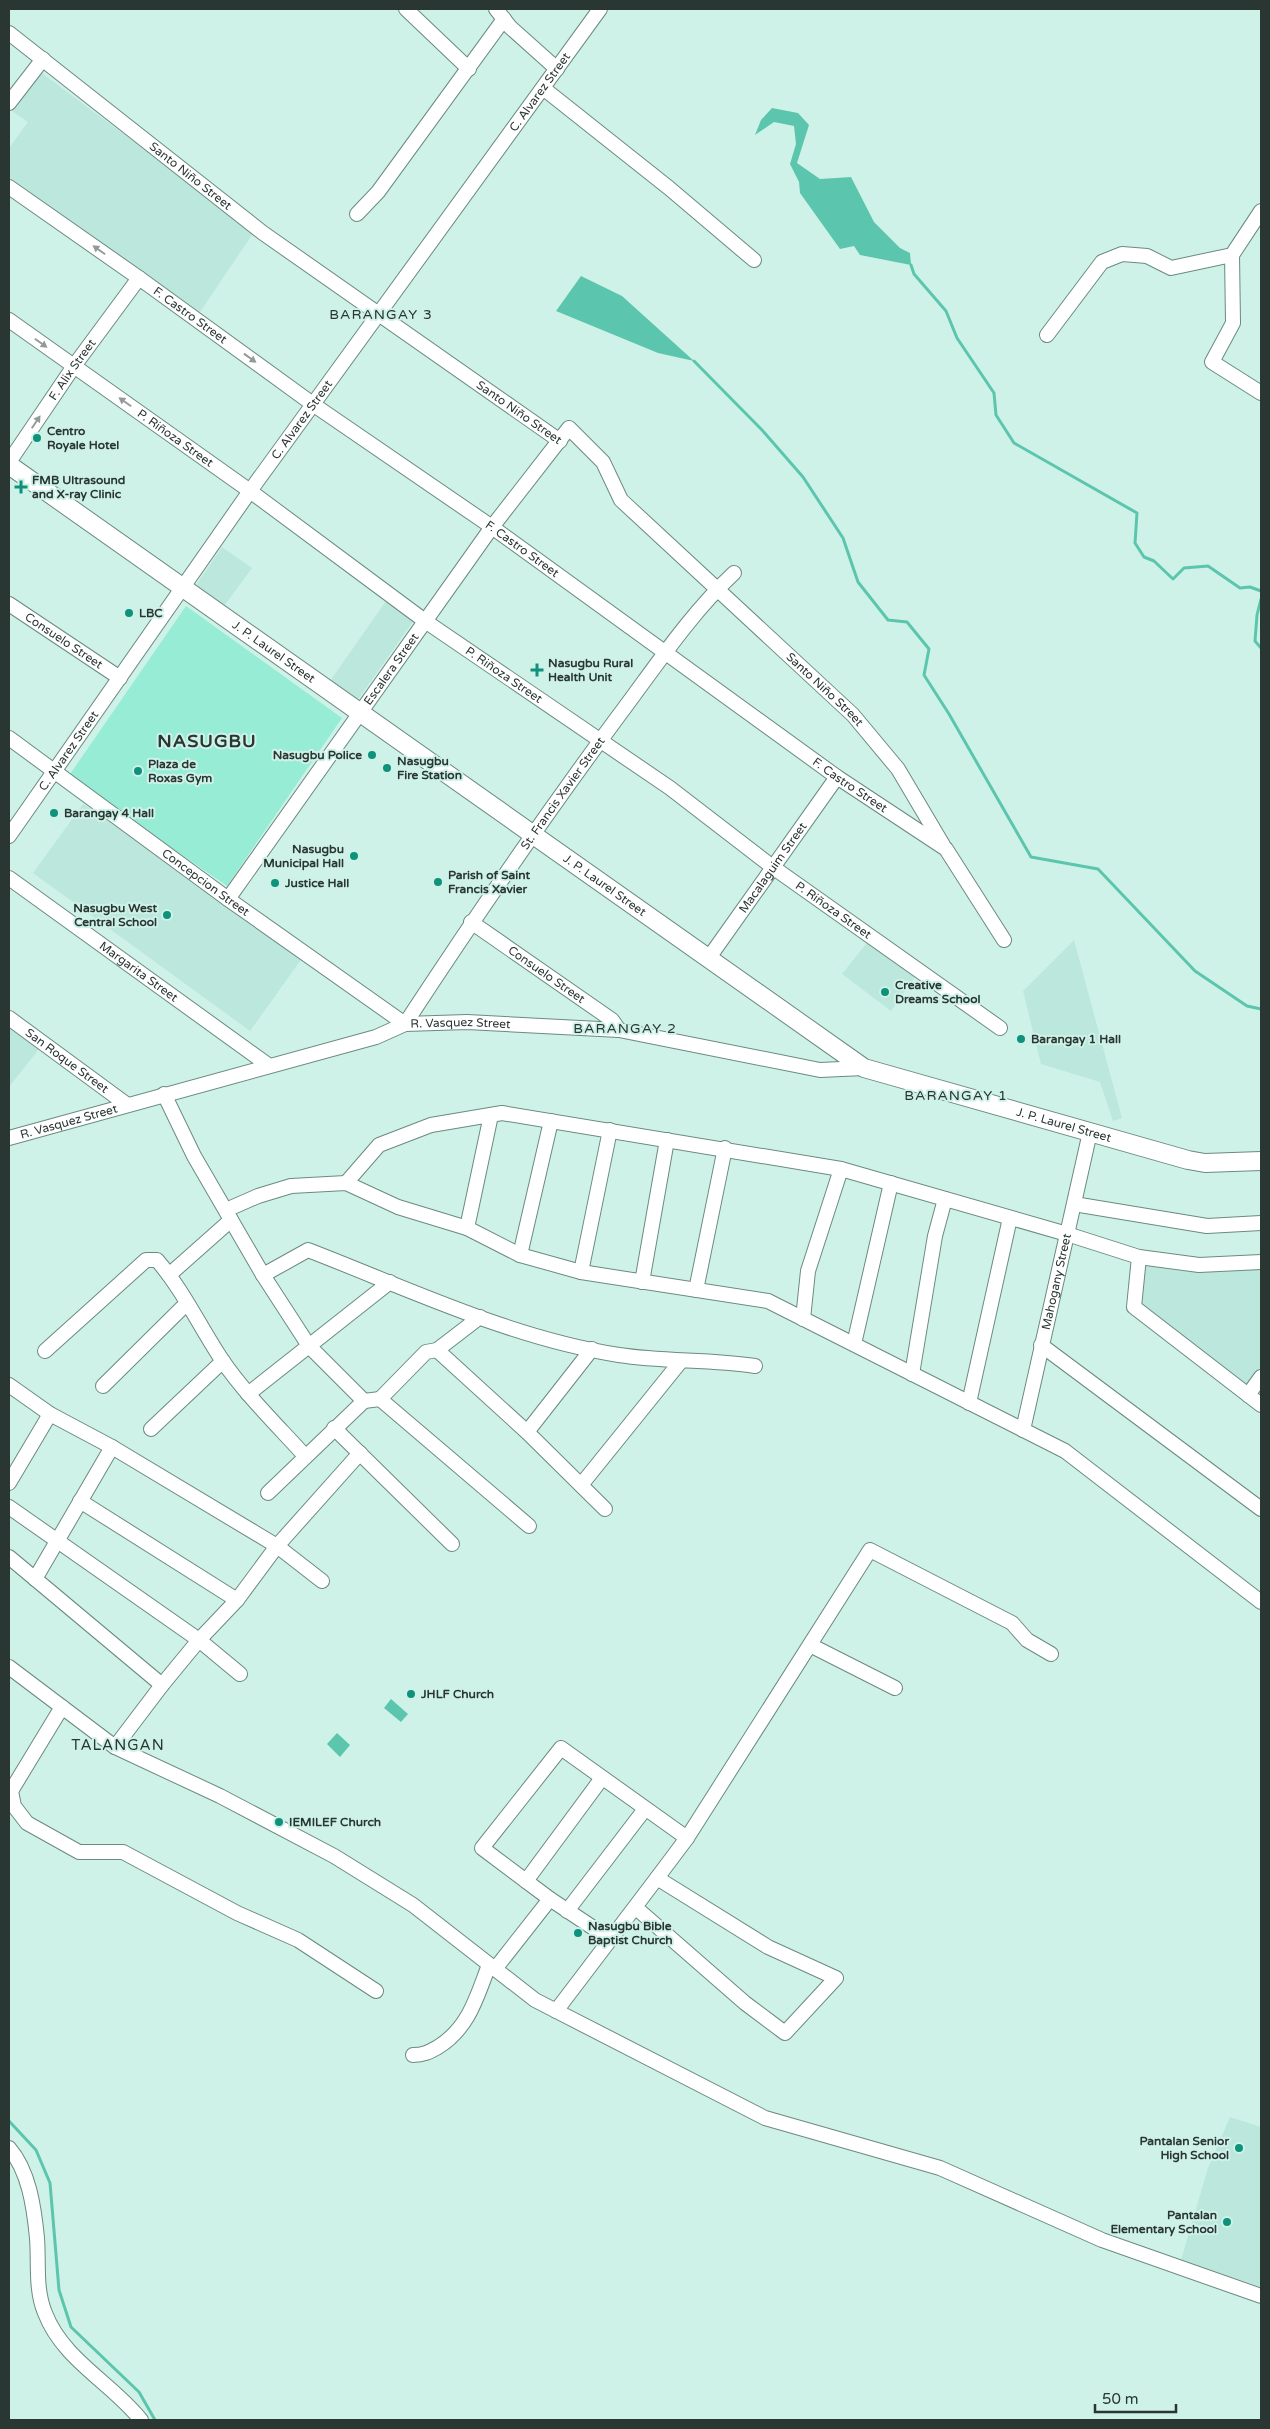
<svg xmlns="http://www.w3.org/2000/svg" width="1270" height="2429" viewBox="0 0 1270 2429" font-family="'Varela Round',sans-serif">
	<rect width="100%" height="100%" fill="#cff2e8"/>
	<!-- built -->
	<path fill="#bce7dc" d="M38,70l216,162 -54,80 -191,-135v-29l19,-26 -19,-13z
		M222,547l30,21 -31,42 -29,-19z
		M386,601l28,19 -57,81 -27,-20z
		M83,804l220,153 -53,74 -217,-158z
		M870,939l47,35 -26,37 -49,-37z
		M1074,940l48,178 -9,3 -13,-39 -59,-18 -18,-73z
		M9,1026l30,23 -30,38z
		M1141,1261l120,4v101l-15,21 -109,-80z
		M1230,2117l31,10v160l-80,-27 27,-92z"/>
	<!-- green -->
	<path fill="#97ecd6" d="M186,606l156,112 -115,168 -159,-109z"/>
	<!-- water -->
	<path fill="#5bc6ad" d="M772,108l26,5 11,12 -12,38 23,16 31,-2 23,45 26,26 10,5 1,12 -51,-10 -6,-9 -14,3 -40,-56 -1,-11 -9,-18 6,-20 -2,-18 -20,-4 -19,13 6,-15z
		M581,276l41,20 72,65 -36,-8 -102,-42z
		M391,1699l17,15 -7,8 -17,-14z
		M337,1733l13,12 -10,12 -13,-13z"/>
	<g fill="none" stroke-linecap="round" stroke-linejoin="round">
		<!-- stream -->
		<path stroke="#5bc6ad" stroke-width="3" d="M911,265l3,9 32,37 11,27 37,55 2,22 18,28 123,70 -2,30 9,14 10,4 19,18 11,-11 24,-2 32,22 10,-1 11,4
			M694,361l68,69 41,47 40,61 15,44 30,38 19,2 22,27 -5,26 25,39 82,143 67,12 97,102 52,35 14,3
			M1261,599l-4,16 -2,26 6,7
			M9,2121l27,29 14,33 9,107 12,37 68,65 16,28"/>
		<defs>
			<g id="minor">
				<path d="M406,9l63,60"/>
				<path d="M496,9l14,18 47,42"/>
				<path id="s1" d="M9,33l254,200 297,208"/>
				<path d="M543,88l126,100 85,72"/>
				<path d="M9,103l34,-44"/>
				<path id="s2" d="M9,187l130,91 175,127 178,122 345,250 109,72 58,91"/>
				<path d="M357,214l21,-22 126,-173"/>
				<path d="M1232,255l1,68 -21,39 49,31"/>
				<path id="s3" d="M9,320l241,171 175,130 245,167 104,80 226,160"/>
				<path d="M1047,335l55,-73 20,-8 25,2 24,12 61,-13 29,-44"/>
				<path id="s4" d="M9,462l65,-96 65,-88"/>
				<path id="s5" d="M9,604l111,74"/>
				<path id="s6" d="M9,738l219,161 177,125c68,-104 138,-206 212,-306 37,-49 72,-103 117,-145"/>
				<path id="s7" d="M9,836l241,-345 350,-482"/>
				<path id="s8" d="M9,878l259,187"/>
				<path id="s9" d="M228,899l264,-372 77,-99 34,34 18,38 232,215 45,54 45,76"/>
				<path id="s10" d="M471,922l141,98 7,10"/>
				<path id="s11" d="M708,959l129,-182"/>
				<path id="s12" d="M9,1018l117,86"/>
				<path d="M164,1094l30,62 69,119 46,71 55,55 16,-2 149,127"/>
				<path id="s13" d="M9,1138l367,-101 29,-13 62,-2 152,8 201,40 44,-2"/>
				<path d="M346,1183l33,-38 52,-20 71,-12 339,56 226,65 72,23 60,8 62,-3"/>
				<path d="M1080,1205l127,21 54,-3"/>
				<path d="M226,1210l32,-14 33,-10 55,-3 52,24 69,21 53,27 61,17 187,29 297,150 196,151"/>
				<path d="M467,1228l24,-113"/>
				<path d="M520,1255l31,-134"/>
				<path d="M1139,1257l-5,50 127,98"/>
				<path d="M581,1272l29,-142"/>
				<path d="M169,1275l62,-55"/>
				<path d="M263,1275l45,-25c101,39 203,88 311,105 45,7 91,4 136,11"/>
				<path d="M642,1282l25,-142"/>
				<path d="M696,1290l29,-142"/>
				<path d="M480,1317l-43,33 90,82 78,77"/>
				<path d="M803,1319l5,-48 33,-102"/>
				<path d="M854,1344l37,-161"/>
				<path d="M1041,1345l220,164"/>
				<path d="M45,1351l101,-91h11c26,30 43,67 65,100 24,35 55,65 83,96"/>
				<path d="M912,1374l23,-138 10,-37"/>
				<path d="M9,1385l41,29 62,33 165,99 45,35"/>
				<path d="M103,1386l84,-83"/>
				<path d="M248,1394l142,-112"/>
				<path d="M1248,1395l13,-18"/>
				<path d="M380,1399l46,-47 11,-2"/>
				<path d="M969,1403l41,-185"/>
				<path d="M334,1428l118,116"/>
				<path d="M151,1429l72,-68"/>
				<path id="s14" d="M1023,1430l67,-298"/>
				<path d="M527,1432l65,-83"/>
				<path d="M9,1483l41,-69"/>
				<path d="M581,1485l100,-124"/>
				<path d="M268,1493l96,-92"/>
				<path d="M80,1501l157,99"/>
				<path d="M9,1507l190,133 41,34"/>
				<path d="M9,1557l153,128"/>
				<path d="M35,1579l77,-132"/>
				<path d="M810,1645l85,43"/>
				<path d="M9,1667l106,80 105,49 114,60 79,49 122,95 230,118 175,50 162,72 159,56"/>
				<path d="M62,1707l-51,84 3,15 13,17 52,29h44l114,61 61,27 78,51"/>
				<path d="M115,1747l47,-62 37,-45 38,-40 40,-54 83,-93"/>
				<path d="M687,1838l183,-288 142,73 15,17 24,14"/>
				<path d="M526,1881l76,-103"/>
				<path d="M567,1911l78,-102"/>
				<path d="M610,1939l-60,-40 -68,-51 79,-100 126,90 -30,40"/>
				<path d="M495,1969l55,-70"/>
				<path d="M556,2011l101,-133 111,69 68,31 -51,55 -40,-30 -110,-96"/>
				<path d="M413,2055c11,0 16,-3 25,-8 31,-19 39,-51 51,-82"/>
				<path d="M9,2148c20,23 25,59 28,90 2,25 -2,51 8,75 18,47 67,70 96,107"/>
			</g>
			<g id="major">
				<path id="s15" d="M9,465l855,603 324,92 17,3 56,-2"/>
			</g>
		</defs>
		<!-- minor casing -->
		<use href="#minor" stroke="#6b8a81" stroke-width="16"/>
		<!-- major casing -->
		<use href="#major" stroke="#6b8a81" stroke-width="20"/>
		<!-- minor -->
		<use href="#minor" stroke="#fff" stroke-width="14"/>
		<!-- major -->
		<use href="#major" stroke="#fff" stroke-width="18"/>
	</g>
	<!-- one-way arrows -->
	<defs><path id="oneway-solid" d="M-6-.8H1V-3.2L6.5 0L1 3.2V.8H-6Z" transform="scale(1.25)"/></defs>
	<g fill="#949a98">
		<use href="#oneway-solid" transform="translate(99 250) rotate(-145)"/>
		<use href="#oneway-solid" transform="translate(41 343) rotate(35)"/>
		<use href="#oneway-solid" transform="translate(250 358) rotate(36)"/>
		<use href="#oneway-solid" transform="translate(125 402) rotate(-145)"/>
		<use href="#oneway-solid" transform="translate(36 422) rotate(-56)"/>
	</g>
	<!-- markers -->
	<g fill="#0e927b" stroke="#cff2e8" stroke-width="2">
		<circle cx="37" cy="438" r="5"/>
		<path d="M18.5 479.5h5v5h5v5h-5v5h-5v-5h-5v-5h5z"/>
		<circle cx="129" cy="613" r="5"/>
		<path d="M534.5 662.5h5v5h5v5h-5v5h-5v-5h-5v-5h5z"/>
		<circle cx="372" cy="755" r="5"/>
		<circle cx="387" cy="768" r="5"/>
		<circle cx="138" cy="771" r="5"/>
		<circle cx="54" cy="813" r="5"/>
		<circle cx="354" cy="856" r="5"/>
		<circle cx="438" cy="882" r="5"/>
		<circle cx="275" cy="883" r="5"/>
		<circle cx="167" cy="915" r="5"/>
		<circle cx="885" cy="992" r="5"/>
		<circle cx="1021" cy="1039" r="5"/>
		<circle cx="411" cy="1694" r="5"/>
		<circle cx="279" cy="1822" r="5"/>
		<circle cx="578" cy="1933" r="5"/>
		<circle cx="1239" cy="2148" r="5"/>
		<circle cx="1227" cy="2222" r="5"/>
	</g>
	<g text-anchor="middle" stroke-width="4" stroke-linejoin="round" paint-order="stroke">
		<!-- street labels -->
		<g font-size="12" fill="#293632" stroke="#cff2e8">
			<text dy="4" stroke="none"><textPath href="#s7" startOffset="914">C. Alvarez Street</textPath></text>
			<text dy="4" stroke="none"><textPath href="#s1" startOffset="231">Santo Niño Street</textPath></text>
			<text dy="4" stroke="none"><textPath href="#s2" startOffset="222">F. Castro Street</textPath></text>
			<text dy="4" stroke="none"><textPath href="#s4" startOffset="112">F. Alix Street</textPath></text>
			<text dy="4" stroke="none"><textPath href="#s1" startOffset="636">Santo Niño Street</textPath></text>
			<text dy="4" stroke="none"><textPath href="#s7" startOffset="509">C. Alvarez Street</textPath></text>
			<text dy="4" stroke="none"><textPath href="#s3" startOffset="204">P. Riñoza Street</textPath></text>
			<text dy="4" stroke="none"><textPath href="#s2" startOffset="628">F. Castro Street</textPath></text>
			<text dy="4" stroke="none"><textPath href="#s5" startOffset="66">Consuelo Street</textPath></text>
			<text dy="4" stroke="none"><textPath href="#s15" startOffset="324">J. P. Laurel Street</textPath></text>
			<text dy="4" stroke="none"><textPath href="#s9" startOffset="282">Escalera Street</textPath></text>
			<text dy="4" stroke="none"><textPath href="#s3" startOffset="609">P. Riñoza Street</textPath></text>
			<text dy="4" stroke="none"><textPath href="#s9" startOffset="950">Santo Niño Street</textPath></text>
			<text dy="4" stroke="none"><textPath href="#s7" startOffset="104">C. Alvarez Street</textPath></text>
			<text dy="4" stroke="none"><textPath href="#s2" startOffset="1032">F. Castro Street</textPath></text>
			<text dy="4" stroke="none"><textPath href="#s6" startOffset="768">St. Francis Xavier Street</textPath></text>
			<text dy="4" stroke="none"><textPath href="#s11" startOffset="112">Macalaguim Street</textPath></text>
			<text dy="4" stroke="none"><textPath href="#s6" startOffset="244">Concepcion Street</textPath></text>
			<text dy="4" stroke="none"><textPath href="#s15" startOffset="729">J. P. Laurel Street</textPath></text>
			<text dy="4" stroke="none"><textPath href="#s3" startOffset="1014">P. Riñoza Street</textPath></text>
			<text dy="4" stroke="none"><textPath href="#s8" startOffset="160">Margarita Street</textPath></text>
			<text dy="4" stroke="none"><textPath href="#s10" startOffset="92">Consuelo Street</textPath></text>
			<text dy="4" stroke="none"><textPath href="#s13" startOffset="468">R. Vasquez Street</textPath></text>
			<text dy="4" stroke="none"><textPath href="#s12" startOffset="72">San Roque Street</textPath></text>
			<text dy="4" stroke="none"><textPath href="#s13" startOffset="62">R. Vasquez Street</textPath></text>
			<text dy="4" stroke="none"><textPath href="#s15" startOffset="1254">J. P. Laurel Street</textPath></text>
			<text dy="4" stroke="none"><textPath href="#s14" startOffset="152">Mahogany Street</textPath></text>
		</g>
		<!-- poi labels -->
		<g font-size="12" font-weight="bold" fill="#293632" stroke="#cff2e8" text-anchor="start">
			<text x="47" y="435">Centro<tspan x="47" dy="14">Royale Hotel</tspan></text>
			<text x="32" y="484">FMB Ultrasound<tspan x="32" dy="14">and X-ray Clinic</tspan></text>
			<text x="139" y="617">LBC</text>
			<text x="548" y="667">Nasugbu Rural<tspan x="548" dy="14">Health Unit</tspan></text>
			<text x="362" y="759" text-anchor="end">Nasugbu Police</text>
			<text x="397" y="765">Nasugbu<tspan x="397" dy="14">Fire Station</tspan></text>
			<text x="148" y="768">Plaza de<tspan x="148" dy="14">Roxas Gym</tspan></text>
			<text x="64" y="817">Barangay 4 Hall</text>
			<text x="344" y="853" text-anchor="end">Nasugbu<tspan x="344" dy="14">Municipal Hall</tspan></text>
			<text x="448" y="879">Parish of Saint<tspan x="448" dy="14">Francis Xavier</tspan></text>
			<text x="285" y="887">Justice Hall</text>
			<text x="157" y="912" text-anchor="end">Nasugbu West<tspan x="157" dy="14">Central School</tspan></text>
			<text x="895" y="989">Creative<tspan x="895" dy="14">Dreams School</tspan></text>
			<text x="1031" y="1043">Barangay 1 Hall</text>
			<text x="421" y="1698">JHLF Church</text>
			<text x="289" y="1826">IEMILEF Church</text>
			<text x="588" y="1930">Nasugbu Bible<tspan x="588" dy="14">Baptist Church</tspan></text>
			<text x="1229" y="2145" text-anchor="end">Pantalan Senior<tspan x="1229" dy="14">High School</tspan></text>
			<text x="1217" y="2219" text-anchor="end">Pantalan<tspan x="1217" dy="14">Elementary School</tspan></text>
		</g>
		<!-- neighbourhood labels -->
		<g font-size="14" letter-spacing="1" fill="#293632" stroke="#cff2e8">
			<text x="381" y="319">BARANGAY 3</text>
			<text x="625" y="1033">BARANGAY 2</text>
			<text x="956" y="1100">BARANGAY 1</text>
		</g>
		<!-- quarter labels -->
		<g font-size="15" letter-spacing="1" fill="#293632" stroke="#cff2e8">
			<text x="118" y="1750">TALANGAN</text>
		</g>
		<!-- district labels -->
		<g font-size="18" font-weight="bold" letter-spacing="1" fill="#293632" stroke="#cff2e8">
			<text x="207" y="747">NASUGBU</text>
		</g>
	</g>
	<!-- border -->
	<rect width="1270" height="2429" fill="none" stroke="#293632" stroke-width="20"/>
	<!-- scale -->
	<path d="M1095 2404v8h81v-8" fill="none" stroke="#293632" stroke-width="2.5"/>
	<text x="1102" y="2404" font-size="15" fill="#293632" stroke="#cff2e8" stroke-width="4" paint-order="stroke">50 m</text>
</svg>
